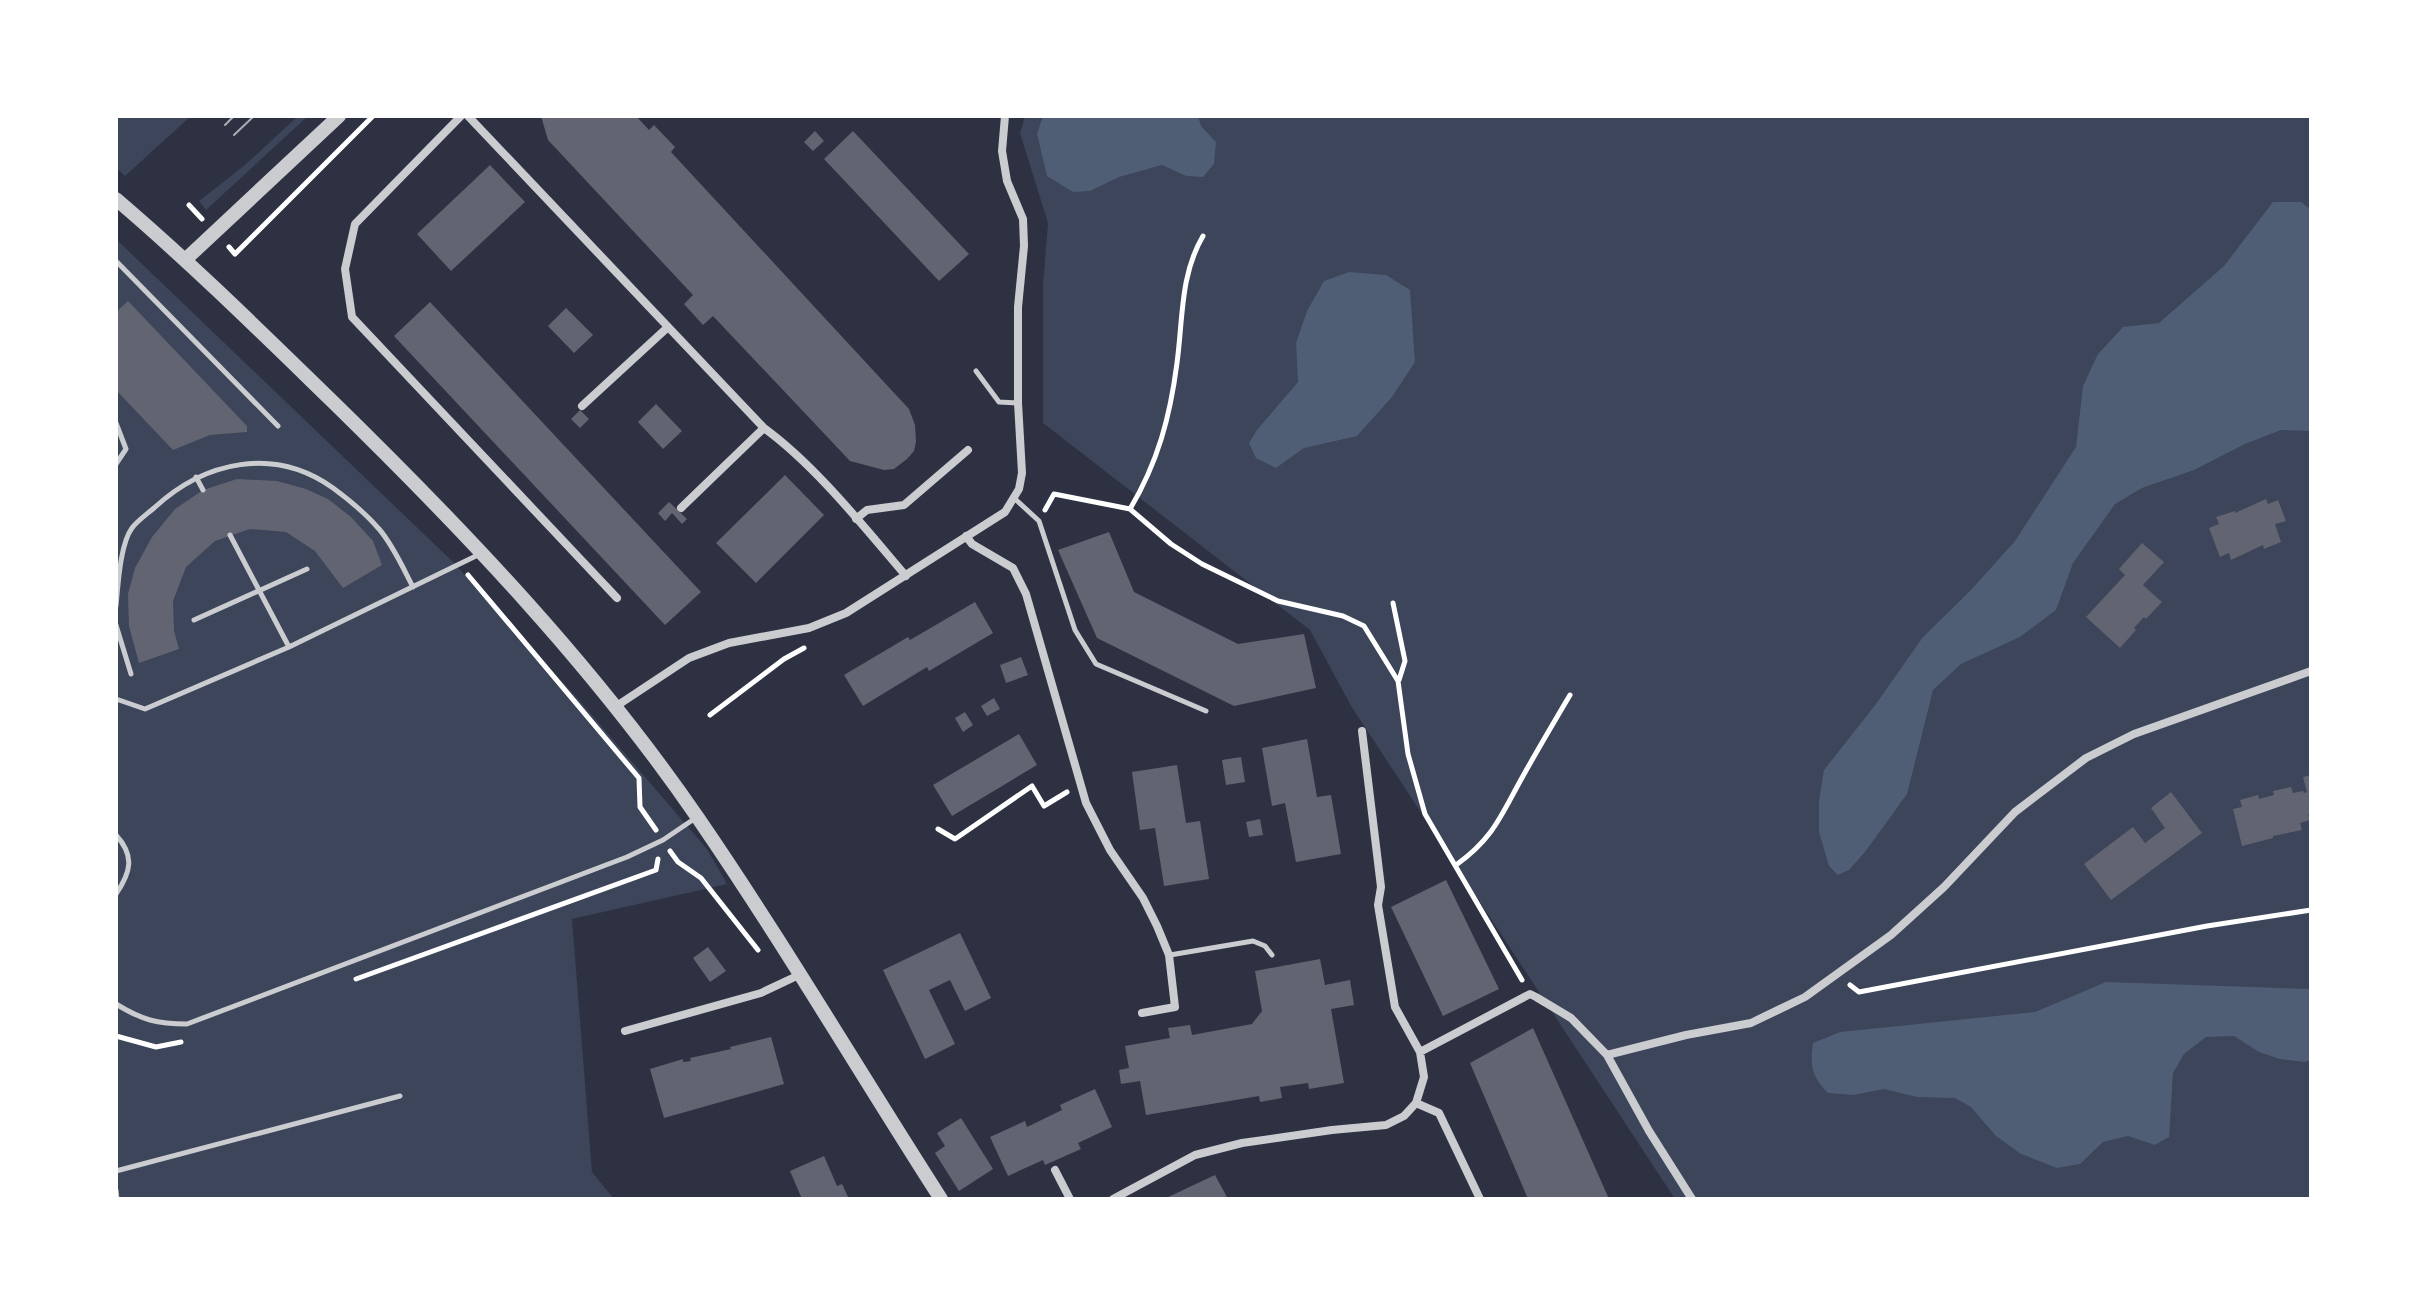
<svg xmlns="http://www.w3.org/2000/svg" width="2427" height="1315" viewBox="0 0 2427 1315" font-family="'IBM Plex Sans',sans-serif">
	<rect width="100%" height="100%" fill="#2d3142"/>
	<!-- green -->
	<path fill="#3c4559" d="M116,116h75l-66,60 -9,-8z
		M298,116h10l-102,94 -7,-9 46,-36z
		M1025,116h1286v1083h-636l-324,-493 -41,-76 -267,-207v-139l5,-61 -28,-90z
		M116,239l336,322 126,138 129,150 20,35 -155,35 20,253 22,27h-498z"/>
	<!-- water -->
	<path fill="#4f5d75" d="M1043,116h155l3,10 15,16 -2,22 -11,13 -17,-1 -24,-11 -43,12 -29,14 -17,1 -26,-16 -10,-42z
		M2273,202h28l10,8v221l-30,-1 -36,14 -51,26 -52,18 -27,16 -42,59 -17,47 -36,27 -59,27 -28,26 -26,104 -42,58 -16,18 -11,5 -9,-9 -10,-34v-31l5,-31 52,-66 47,-67 48,-47 44,-49 61,-94 7,-61 15,-32 25,-27 36,-4 65,-57z
		M1349,272l37,3 24,15 5,72 -23,35 -35,39 -53,12 -28,20 -20,-10 -7,-15 8,-13 41,-48 -2,-39 11,-32 17,-30z
		M2106,982l205,7v71l-7,2 -24,-3 -21,-7 -25,-16 -28,1 -22,17 -11,19 -4,64 -14,8 -27,-9 -25,6 -23,22 -23,4 -36,-14 -25,-18 -25,-29 -16,-9 -38,-1 -33,-8 -31,6 -25,-2c-17,-17 -18,-27 -15,-50l27,-11 195,-20z"/>
	<!-- building -->
	<path fill="#626471" d="M541,116h95l13,14 5,-5 21,22 -4,5 238,257 6,16 1,17 -2,9 -7,8 -13,10 -10,1 -34,-9 -137,-145 -10,9 -19,-21 9,-9 -145,-155z
		M815,131l9,10 -11,10 -9,-9z
		M853,131l116,123 -30,27 -115,-122z
		M490,165l35,37 -74,69 -34,-37z
		M128,301l119,125v6l-37,3 -37,15 -57,-60v-78z
		M430,302l271,290 -36,33 -271,-289z
		M566,308l27,27 -19,18 -26,-27z
		M656,404l26,27 -19,18 -25,-27z
		M580,410l9,9 -9,9 -9,-9z
		M785,475l39,40 -68,68 -40,-40z
		M237,479l40,2 29,8 22,10 23,18 22,24 9,24 -39,23 -28,-37 -29,-19 -36,-3 -35,12 -29,26 -13,34 1,30 5,18 -40,14 -10,-37 -1,-32 7,-26 17,-31 23,-28 28,-19z
		M2266,499l2,5 10,-4 8,21 -11,3 6,18 -17,7 -1,-4 -32,15 -2,-7 -9,4 -11,-29 10,-4 -3,-7 19,-6v2z
		M669,502l18,17 -5,5 -10,-11 -7,8 -7,-8z
		M1109,532l25,60 104,52 66,-10 12,54 -82,18 -137,-68 -39,-88z
		M2142,543l22,19 -21,23 19,17 -16,17 -2,-2 -10,11 2,2 -16,18 -34,-31 39,-42 -6,-6z
		M975,602l18,31 -64,38 -2,-4 -64,39 -19,-31 64,-38 2,3z
		M1021,657l7,18 -22,8 -6,-18z
		M994,698l6,11 -13,7 -6,-10z
		M965,712l8,13 -10,7 -8,-14z
		M1019,734l18,31 -85,51 -19,-31z
		M1307,739l10,58 14,-2 10,59 -45,8 -11,-59 -13,3 -10,-58z
		M1241,757l4,25 -19,3 -4,-25z
		M1177,765l9,58 14,-2 9,58 -45,7 -9,-58 -15,2 -8,-58z
		M2311,775v39h-3l2,6 -10,3 2,7 -29,6v2l-31,8 -9,-37 9,-2 -2,-7 18,-5 1,4 15,-4 -1,-4 18,-4 2,6 10,-2 1,2 3,-1 -4,-15z
		M2171,792l31,41 -91,67 -27,-36 49,-37 12,16 20,-15 -14,-20z
		M1260,819l3,16 -14,2 -3,-15z
		M1446,880l53,109 -56,27 -52,-109z
		M960,933l31,65 -26,13 -15,-31 -21,10 26,54 -30,15 -42,-89z
		M708,947l18,24 -16,11 -17,-24z
		M1320,959l5,26 25,-5 4,25 -23,4 13,74 -35,6 -1,-6 -28,4 2,11 -22,4 -1,-6 -113,19 -6,-34 -19,3 -2,-14 10,-2 -4,-22 45,-8 -2,-10 22,-3 2,10 60,-11 10,-13 -7,-40z
		M1533,1028l76,171h-81l-58,-136z
		M771,1037l13,47 -120,34 -14,-49 33,-10v3l8,-1 -1,-3 41,-9 -1,-2z
		M1095,1089l17,38 -34,16 3,6 -36,16 -2,-5 -35,16 -18,-39 35,-16 2,6 35,-17 -2,-5z
		M961,1118l32,51 -34,22 -24,-38 10,-7 -8,-13z
		M824,1156l13,30 5,-2 7,15h-47l-12,-28z
		M1215,1175l13,24h-64z"/>
	<g fill="none" stroke-linecap="round" stroke-linejoin="round">
		<!-- path -->
		<path stroke="#fff" stroke-width="5" d="M189,205l13,14
			M229,247l6,7 138,-138
			M1130,509c28,-47 40,-92 47,-146 6,-44 3,-88 26,-127
			M1045,510l9,-16 76,15 41,35 31,20 76,37 65,15 21,10 34,55 10,73 17,60 97,166
			M468,575l171,203 1,29 16,23
			M1393,603l12,58 -6,19
			M710,715l74,-56 20,-11
			M938,829l17,10 77,-53 12,20 23,-14
			M670,851l8,11 23,16 57,72
			M1456,865c38,-27 45,-50 67,-89 15,-27 31,-54 47,-81
			M356,979l300,-109 2,-11
			M1850,985l9,7 348,-66 104,-16
			M116,1036l40,11 25,-5"/>
		<!-- service -->
		<path stroke="#caccd0" stroke-width="5" d="M116,261l162,165
			M976,371l23,31 19,1
			M116,423l10,26 -10,15
			M196,477l7,13
			M1014,498l25,23 36,109 21,34 110,47
			M230,535l59,112
			M116,606c2,-20 4,-62 16,-78 5,-7 15,-14 22,-20 51,-47 120,-62 179,-20 15,11 34,27 46,41 14,16 24,39 34,58
			M194,620l113,-51
			M116,625l15,49
			M116,699l29,10 144,-62 191,-93
			M116,835c19,21 15,37 0,59
			M1170,955l83,-14 12,5 7,9
			M116,1004c26,16 41,20 71,20l440,-167 36,-17 34,-23
			M116,1171l284,-75
			M116,1190l1,9"/>
		<!-- minor -->
		<path stroke="#caccd0" stroke-width="8" d="M461,116l-106,108 -10,45 7,48 265,281
			M468,116l296,312c52,38 100,99 142,148
			M582,406l86,-79
			M681,508l83,-80
			M856,519l11,-9 37,-5 64,-55
			M966,536l6,8 41,24 13,26 60,209 24,47 33,48 14,28 12,29 6,52 -33,6
			M615,707l74,-49 40,-15 80,-15 37,-15 159,-101 14,-23 3,-16 -4,-70v-96l6,-61 -1,-27 -16,-38 -5,-30 3,-35
			M1362,731l19,156 -3,18 17,102 25,45 4,25 -8,26 23,10 41,86
			M625,1031l136,-38 38,-18
			M1420,1052l110,-58 6,3 35,21 36,37 42,76 43,68
			M1607,1055l79,-20 65,-12 54,-26 86,-62 53,-48 71,-75 71,-54 48,-24 177,-63
			M1055,1170l15,29
			M1113,1199l82,-44 47,-12 90,-13 54,-5 18,-9 12,-13"/>
		<!-- tertiary -->
		<path stroke="#caccd0" stroke-width="14" d="M116,199c75,64 145,133 215,201 132,129 262,265 367,418 85,124 162,255 243,381
			M186,259l153,-143"/>
		<!-- tram -->
		<path stroke="#abadb3" stroke-width="2" d="M225,125l9,-9
			M234,135l20,-19"/>
	</g>
	<!-- border -->
	<rect width="2427" height="1315" fill="none" stroke="#ffffff" stroke-width="236"/>
</svg>
